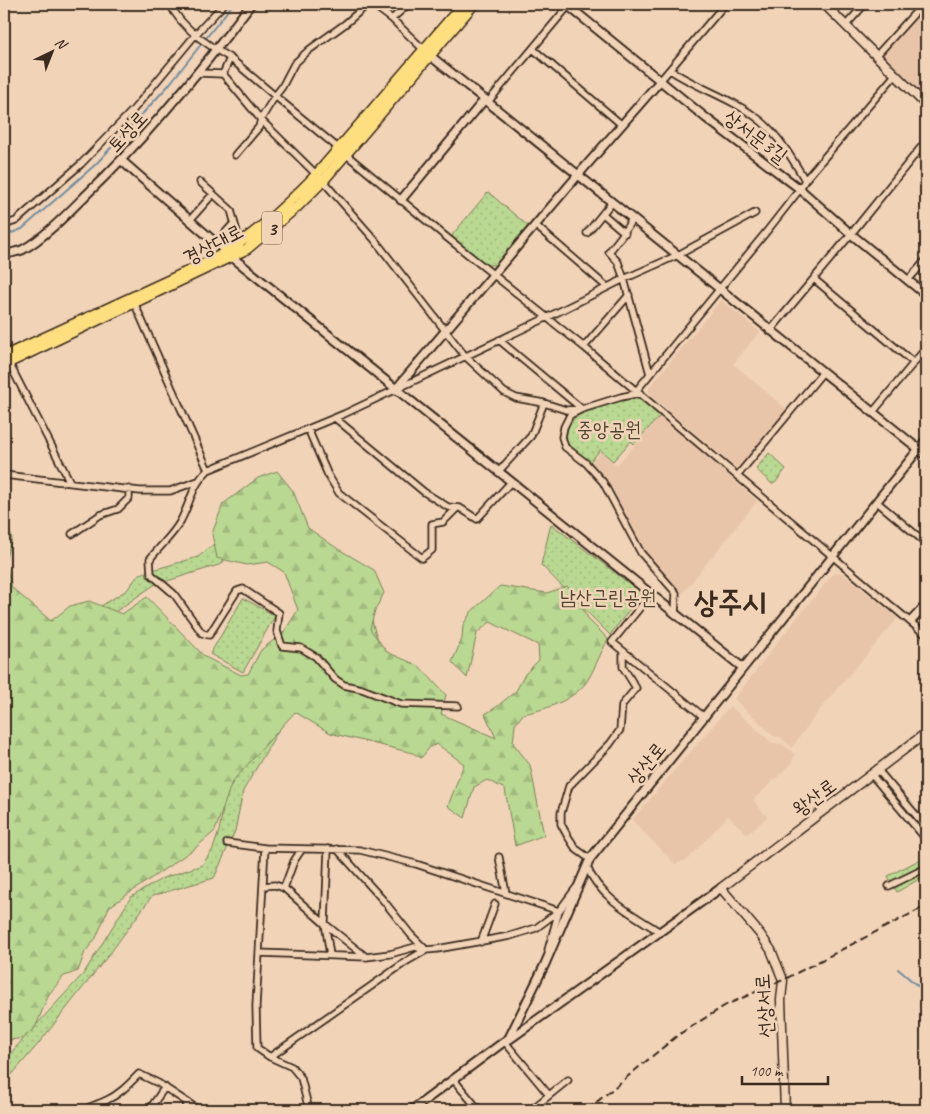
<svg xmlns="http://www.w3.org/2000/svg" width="930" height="1114" viewBox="0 0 930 1114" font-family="Caveat,'Poor Story',sans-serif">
	<defs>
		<pattern id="grass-dots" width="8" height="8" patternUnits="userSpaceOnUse" patternTransform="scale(1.25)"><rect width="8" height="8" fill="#b9d891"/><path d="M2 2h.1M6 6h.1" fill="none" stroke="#a0ba7d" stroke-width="1.8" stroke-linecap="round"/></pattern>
		<pattern id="forest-firs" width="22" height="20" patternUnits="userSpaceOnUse" patternTransform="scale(1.25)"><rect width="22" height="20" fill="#b9d891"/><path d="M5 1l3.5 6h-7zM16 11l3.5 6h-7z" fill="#a0ba7d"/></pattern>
	</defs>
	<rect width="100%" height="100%" fill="#f1d3b7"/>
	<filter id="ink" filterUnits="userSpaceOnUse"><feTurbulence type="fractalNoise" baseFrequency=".02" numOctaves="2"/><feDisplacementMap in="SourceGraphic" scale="10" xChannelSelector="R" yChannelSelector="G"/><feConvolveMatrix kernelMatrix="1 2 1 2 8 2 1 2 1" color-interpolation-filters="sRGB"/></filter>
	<g filter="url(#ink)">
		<!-- built -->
		<path fill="#e8c5a9" d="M926,6v90l-45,-41z
			M721,300l39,32 -27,32 56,47 -48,56h-6l-86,-73v-6z
			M661,416l96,85 -75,93 -35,-37 -35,-68 -21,-26 10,-11 16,13z
			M834,573h8l56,45 -77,90 -29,39 -12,-10 -6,-1 -40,-37 50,-65z
			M730,706l42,37 11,1 12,11 -4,9 -38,36 14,17 -20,17 -19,-18 -41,44 -12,4 -43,-44z"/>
		<!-- grass -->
		<path fill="url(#grass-dots)" stroke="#7a8158" d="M488,192l40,34 -32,39h-11l-33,-26 1,-5z
			M635,397l5,1 20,18 -26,28 -3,-3 -18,20 -13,-11 -10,12 -23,-19c-2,-12 1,-22 12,-28l46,-17z
			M769,453l17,16 -11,14 -3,1 -16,-15z
			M272,497l96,107 7,28 28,68 -34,-59 -130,-107 -17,30 -68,21 -62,43 -66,15 -22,-32 14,15 70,-12 39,-24 12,-16 59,-17z
			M551,524l91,69 -32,42 -69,-70z
			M243,598l32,18 -32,56 -33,-18z
			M288,695l4,12 -49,84 -8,40 -21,47 -62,18 -41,56 -72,91 -35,41v-20l11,-16 69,-75 47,-76 32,-19 39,-13 11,-16 6,-18 7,-38z
			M926,850v25l-29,17 -9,-16 35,-18z"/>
		<!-- forest -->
		<path fill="url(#forest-firs)" stroke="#7a8158" d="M277,471l16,20 15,37 27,19 39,23 10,23 -9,17 -5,19 17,23 32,14 27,29 -5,19 55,24 -11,-24 10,-6 21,-17 9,-17 14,-14 -1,-15 -48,-23 -13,11 -10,45 -15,-16 10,-23 1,-14 8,-13 29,-26 47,7 20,-7 7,7 15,27 19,19c-6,11 -16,36 -23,45 -14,17 -41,26 -62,30l-8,11 -2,18 17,22 14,70 -29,11 -10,-57 -18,-9 -13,7 -9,31 -17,-12 16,-42 -27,-20 -7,3 -9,11 -8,-5 -83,-20 -35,-21 -63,70 -17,49 -21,18 -85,58 -13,31 -11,14 -7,19 -14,5 -15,18 -14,34 -12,10 -19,3v-521l8,18 -7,23 7,27 39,33 19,-15 19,-5 33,13 25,-17 58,60 36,18 7,-1 13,-24 23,-18 14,-22 -14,-38 -16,-10 -21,3 -30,-7 -5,-24 11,-30 35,-26z"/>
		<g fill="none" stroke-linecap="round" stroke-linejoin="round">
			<!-- stream -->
			<path stroke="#738ea0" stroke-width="2" d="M4,236l18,-7 74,-65 72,-78 65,-82
				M898,969l28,24"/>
			<defs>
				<path id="minor" d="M170,4c11,24 38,41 60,54
					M372,4l20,15 16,-15
					M392,19l32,31
					M846,25l19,-21
					M533,49l89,76
					M876,56l47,-52
					M670,70c29,19 64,29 91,51 18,15 32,39 44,59
					M198,73l25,1 40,48 60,59 51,58 91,117 39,36 12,6 28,5 22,7 16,-1 39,-12 19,-4
					M223,74l7,-16 45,38 7,-9 12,-23 15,-14 36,-26 23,-20
					M660,81l65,-77
					M488,102l82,-98
					M235,155l24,-28 2,-8 14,-23 170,140 139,111 342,288
					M200,182l31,28 9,33
					M603,214l22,19
					M632,219l-9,15 -14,18 9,10 6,17 26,95
					M190,220l23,-26
					M4,225l12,-4 65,-57 52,-54 63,-76 28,-30
					M535,225l72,62
					M587,233l25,-31
					M216,243l18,-20
					M814,279l100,84
					M908,280l18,-20
					M133,300l75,170
					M770,331l81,-97 75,-93
					M499,340l83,69 -12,6 -6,12 -2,10 3,10 21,16 17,19 38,71 35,40 -1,21
					M584,347l45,-52
					M9,363l61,119
					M637,390l130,-159 33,-42 5,-9 90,-105
					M873,412l53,-64
					M335,418l89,74 24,15 12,1 17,11 34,-37
					M308,429l20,46 11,18 83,65 10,-8v-26l11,-2 14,-14
					M498,472l33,-36 13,-33
					M4,475l136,16h30l28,-10
					M738,475l85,-103
					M877,502l49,41
					M72,534l28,-19 18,-6 11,-11v-9
					M651,594l-39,48 92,75
					M458,706l-57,-2 -39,-15 -18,-4 -9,-6 -19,-22 -15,-9 -19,-2 -5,-15 2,-18 -36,-24 -6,2 -28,44 -7,-2 -28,-39 -23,-20 -1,-15c10,-13 22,-23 30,-37 10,-18 12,-37 28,-52l136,-56 204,-97 76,-38 54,-24 77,-42
					M877,769l49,58
					M871,774l55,65
					M227,843l38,5 95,2 56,14 143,47 17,-23
					M265,848l-9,158 1,42 13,9 22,10 9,11 8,32
					M328,849l-3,74 5,32
					M499,857l7,36
					M590,859l-14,-10 -9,-14 -6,-11v-11l8,-27 41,-42 10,-14 2,-25 14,-17 -13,-21v-15
					M587,867c13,31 45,47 73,65
					M263,886l12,-1 9,3 41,36 41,33
					M889,886l37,-18
					M284,888l10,-27 8,-12
					M481,942l14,-38
					M548,950l11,-39
					M259,953l107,4 24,-3 25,-7 11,3 11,-1 73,-13 26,-8 23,-17
					M505,1042l44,53
					M270,1057l137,-96 19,-11 -15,-15 -28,-35 -46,-51
					M453,1079l26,31
					M85,1110c7,-5 15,-6 22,-10 13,-6 22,-16 32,-26l19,9 41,27
					M149,1110l16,-23
					M184,1110l4,-6
					M531,1110l37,-30"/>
				<path id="tertiary" d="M566,4l140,114 94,71 51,45 75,61
					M428,54l498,401
					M122,161l110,96 511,411
					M401,200l84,-101
					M4,255c6,-2 12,-3 18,-5 20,-10 47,-38 63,-54 62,-59 115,-124 166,-192
					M395,390l183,-215 82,-94
					M911,621l15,-16
					M510,1039l211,-151
					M412,1110l97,-72 36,-74 45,-105 336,-419"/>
				<path id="secondary" d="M824,4l102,101
					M785,1110l-4,-110 2,-20 -12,-30 -11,-16 -39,-46 205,-155"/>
				<path id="primary" d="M4,356l204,-94c41,-21 76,-54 108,-87l147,-171
					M4,365l243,-116 50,-42 26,-26 151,-177"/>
			</defs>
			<!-- minor casing -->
			<use href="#minor" stroke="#3b2a1e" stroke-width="9"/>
			<!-- tertiary casing -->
			<use href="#tertiary" stroke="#3b2a1e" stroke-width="11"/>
			<!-- secondary casing -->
			<use href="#secondary" stroke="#3b2a1e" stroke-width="11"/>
			<!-- primary casing -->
			<use href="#primary" stroke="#3b2a1e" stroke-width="12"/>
			<!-- minor -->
			<use href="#minor" stroke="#f1d3b7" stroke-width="5.5"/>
			<!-- tertiary -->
			<use href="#tertiary" stroke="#f1d3b7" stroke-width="7"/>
			<!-- secondary -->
			<use href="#secondary" stroke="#f1d3b7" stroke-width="8"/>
			<!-- primary -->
			<use href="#primary" stroke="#fedf80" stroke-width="9"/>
			<!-- rail -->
			<path stroke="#3b2a1e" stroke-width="2" stroke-dasharray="8 4" stroke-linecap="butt" d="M587,1110l91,-75 48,-30 57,-25 143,-74"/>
		</g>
	</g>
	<g text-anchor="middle" stroke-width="5" stroke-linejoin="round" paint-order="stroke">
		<!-- shield labels -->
		<rect fill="#f1d3b7" stroke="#725d4c" stroke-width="1" x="262" y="211.5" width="20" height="33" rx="4"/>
		<g font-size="19" font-weight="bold" fill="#3b2a1e">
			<text x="272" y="235">3</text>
		</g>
		<!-- street labels -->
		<g font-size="20" fill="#3b2a1e" stroke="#f1d3b7">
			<text transform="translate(127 131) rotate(-47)" y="7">토성로</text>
			<text transform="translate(756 136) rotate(37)" y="7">상서문3길</text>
			<text transform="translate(213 244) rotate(-28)" y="7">경상대로</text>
			<text transform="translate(646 763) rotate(-51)" y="7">상산로</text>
			<text transform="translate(814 797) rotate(-37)" y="7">왕산로</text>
			<text transform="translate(764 1006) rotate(-94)" y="7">선상서로</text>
		</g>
		<!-- park labels -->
		<g font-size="20" fill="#4e442f" stroke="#f1d3b7">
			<text x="609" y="436">중앙공원</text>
			<text x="608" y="604">남산근린공원</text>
		</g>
		<!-- town labels -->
		<g font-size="30" font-weight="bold" fill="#3b2a1e" stroke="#f1d3b7">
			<text x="730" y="612">상주시</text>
		</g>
	</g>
	<!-- margin -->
	<rect width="930" height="1114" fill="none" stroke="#f1d3b7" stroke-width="20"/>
	<rect x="10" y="10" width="910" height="1094" fill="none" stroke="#3b2a1e" stroke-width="2" filter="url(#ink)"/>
	<!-- north arrow -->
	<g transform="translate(52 52) rotate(43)" stroke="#f1d3b7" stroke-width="4" paint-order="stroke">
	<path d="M0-4L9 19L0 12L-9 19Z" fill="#3b2a1e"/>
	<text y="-8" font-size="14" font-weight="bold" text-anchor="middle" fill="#3b2a1e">N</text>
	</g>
	<!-- scale -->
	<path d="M742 1076v8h86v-8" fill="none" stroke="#3b2a1e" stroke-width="2.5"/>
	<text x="750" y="1076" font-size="15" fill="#3b2a1e" stroke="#f1d3b7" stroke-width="4" paint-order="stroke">100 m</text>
</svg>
